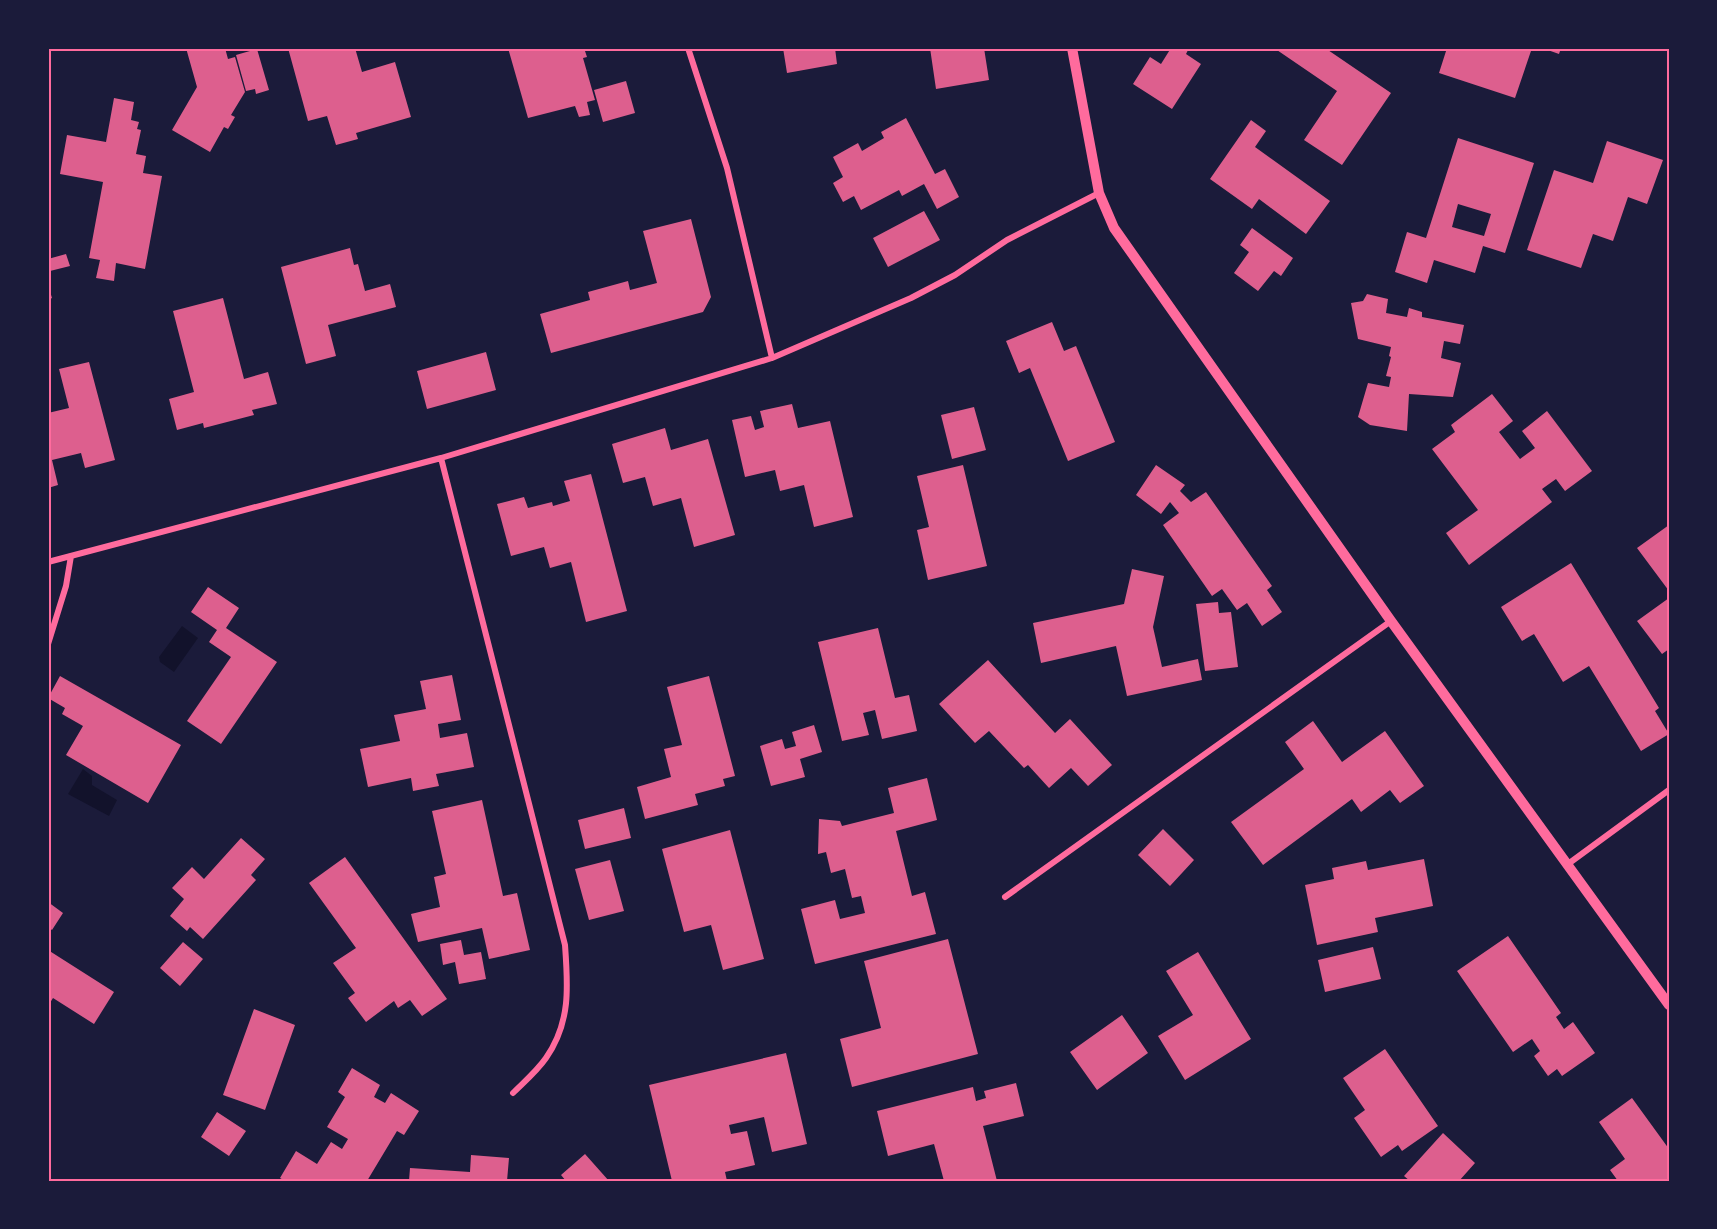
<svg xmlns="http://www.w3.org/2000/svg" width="1717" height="1229" viewBox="0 0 1717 1229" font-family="'Source Serif 4',serif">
	<rect width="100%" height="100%" fill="#1b1b3a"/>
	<!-- water -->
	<path fill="#12122b" d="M182,626l16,12 -24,34 -14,-10 -1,-5z
		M83,769l9,7v9l25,15 -8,16 -41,-22z"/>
	<!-- building -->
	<path fill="#dd5f8e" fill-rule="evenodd" d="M186,48h39l3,11 7,-2 10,35 -14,23 4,2 -7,12 -4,-2 -14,25 -38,-22 25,-43z
		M288,48h67l7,24 33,-10 16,55 -55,16 2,6 -22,6 -9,-29 -19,5z
		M508,48h76l3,9 -4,1 12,42 -8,2 3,13 -11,2 -4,-11 -47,12z
		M783,48h52l2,16 -50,9z
		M930,48h54l5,32 -53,9z
		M1171,48h18l-3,6 15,10 -29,45 -39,-25 17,-27 11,7z
		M1274,48h51l66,45 -49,72 -38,-25 33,-49z
		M1447,48h85l-17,50 -76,-25z
		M1542,48h19l-2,6z
		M257,49l12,41 -13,4 -1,-5 -9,2 -10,-36z
		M626,81l9,32 -32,9 -9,-32z
		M114,98l20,4 -3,18 8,2 -2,7 4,1 -5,24 10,2 -3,17 19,3 -17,93 -29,-6 -2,18 -18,-3 4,-18 -11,-2 14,-76 -43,-8 7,-39 39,7z
		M906,118l29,56 10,-5 14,28 -22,12 -13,-25 -22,12 -3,-6 -38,20 -7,-14 -11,6 -10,-19 10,-6 -10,-20 25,-14 4,8 22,-13 -3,-6z
		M1251,120l15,11 -11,16 75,54 -24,33 -47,-35 -7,10 -42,-30z
		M1458,138l76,25 -29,90 -22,-7 -8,27 -41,-13 -7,23 -32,-11 12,-40 19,6zM1458,204l33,10 -7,22 -32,-9z
		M1607,141l56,19 -16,44 -19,-7 -15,44 -20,-7 -12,34 -54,-18 27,-80 39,13z
		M924,211l16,29 -52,27 -15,-29z
		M691,219l20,78 -8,15 -152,41 -11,-39 50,-14 -2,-8 40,-11 2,9 27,-7 -14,-52z
		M1252,228l41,30 -12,18 -7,-5 -16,20 -24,-18 15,-21 -9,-7z
		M350,248l4,17 4,-1 7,27 25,-7 6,23 -68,18 8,31 -30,8 -25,-97z
		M66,254l4,12 -20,5 -2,-12z
		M48,285l4,13 -4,2z
		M1367,294l21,5 -2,14 21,4 2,-9 13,4v5l42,8 -4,19 -16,-3 -3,17 20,5 -8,34 -44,-3 -2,37 -37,-6 -12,-8 10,-34 21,4 2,-10 -5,-1 5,-19 -2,-1 2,-9 -33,-8 -7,-36 12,-2z
		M223,298l21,81 24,-7 9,32 -25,6 2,5 -50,13 -1,-5 -26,7 -8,-31 25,-7 -21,-81z
		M1052,322l12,29 12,-5 39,96 -47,19 -38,-93 -11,5 -13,-32z
		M486,352l10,38 -69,19 -10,-38z
		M89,362l26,98 -30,8 -4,-15 -29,7 6,25 -10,3v-75l21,-5 -10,-39z
		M1492,394l21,27 -14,11 21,27 15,-11 -13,-17 25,-20 45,60 -27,20 -9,-12 -14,10 10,13 -83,63 -23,-32 32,-23 -46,-61 23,-17 -4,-7z
		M792,404l6,24 32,-7 23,96 -39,10 -10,-42 -24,6 -5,-21 -30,7 -13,-57 19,-4 4,14 9,-3 -4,-16z
		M974,407l12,43 -34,9 -11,-44z
		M665,428l6,22 37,-11 27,96 -41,12 -13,-49 -28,8 -8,-29 -22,6 -11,-39z
		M963,465l24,101 -59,14 -11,-50 12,-3 -12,-51z
		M1156,465l29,20 -5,6 11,11 15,-10 66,94 -5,4 15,22 -20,14 -15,-23 -10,7 -15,-21 -10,7 -49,-71 16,-12 -9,-11 -9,12 -25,-19z
		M591,474l36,137 -41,11 -15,-60 -21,6 -6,-21 -33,9 -14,-52 27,-7 4,11 24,-6 1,4 17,-5 -6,-20z
		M1669,525v66l-32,-43z
		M1571,563l88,145 -4,3 14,23 -28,17 -52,-85 -26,16 -29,-48 -12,7 -21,-34z
		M1132,569l32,7 -11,51 9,40 36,-8 4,21 -75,16 -11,-50 -75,17 -8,-40 91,-19z
		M208,587l31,21 -13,20 51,34 -56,82 -34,-23 44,-64 -22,-15 8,-12 -26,-18z
		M1669,598v51l-7,5 -25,-33z
		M1218,602l1,11 12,-1 7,55 -33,4 -9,-67z
		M878,628l17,70 14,-3 8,36 -35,8 -7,-29 -12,3 6,22 -27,6 -24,-99z
		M988,660l67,73 15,-14 42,46 -24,21 -17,-18 -22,20 -21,-23 -4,3 -35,-37 -14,12 -36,-39z
		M452,675l9,45 -23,4 2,14 27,-5 7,34 -38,7 3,12 -26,5 -2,-13 -43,9 -8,-38 40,-8 -6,-26 32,-6 -6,-28z
		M60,676l121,69 -33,58 -82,-48 17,-29 -21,-12 3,-6 -17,-10z
		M709,676l26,100 -12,3 2,7 -30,8 3,11 -53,14 -8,-32 34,-10 -7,-28 18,-4 -15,-58z
		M1313,721l29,41 43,-31 39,55 -24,17 -10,-13 -29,22 -9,-13 -89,66 -32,-43 73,-53 -19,-27z
		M814,725l8,27 -22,7 5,18 -34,9 -11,-40 22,-7 3,10 11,-3 -4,-14z
		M927,778l10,42 -41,11 16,65 13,-4 11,42 -121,30 -14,-55 34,-9 5,19 25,-6 -4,-17 -9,2 -7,-29 -14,4 -5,-21 -8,2 1,-35 21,2 2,5 52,-13 -6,-25z
		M482,800l21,96 14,-3 13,57 -41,9 -7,-31 -64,14 -7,-28 29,-7 -6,-30 12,-3 -14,-63z
		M624,808l7,30 -46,11 -7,-29z
		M1163,829l31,31 -24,26 -32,-31z
		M730,830l34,129 -41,11 -12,-45 -27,7 -22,-83z
		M241,838l24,21 -14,16 5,5 -53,59 -13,-12 -3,4 -17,-15 14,-17 -12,-11 20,-21 12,12z
		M345,857l102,142 -25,17 -12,-16 -12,8 -4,-7 -28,21 -18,-24 7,-5 -22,-30 23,-15 -47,-65z
		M1424,859l9,47 -58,12 3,14 -61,13 -12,-60 29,-6 -2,-11 34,-7 2,9z
		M610,860l14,51 -35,9 -14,-51z
		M48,902l15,11 -11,17 -4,-3z
		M1508,936l53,77 -5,4 8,12 9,-7 22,31 -33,23 -5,-7 -9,7 -14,-20 6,-5 -8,-12 -19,13 -56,-81z
		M948,939l30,115 -126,33 -12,-48 41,-11 -17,-67z
		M461,940l3,15 17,-3 5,27 -27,5 -4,-22 -12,3 -3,-21z
		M183,942l20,17 -23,27 -20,-18z
		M1373,947l8,32 -56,13 -7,-32z
		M48,950l66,42 -20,32 -41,-26 -5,8z
		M1198,952l53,87 -66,41 -27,-44 35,-21 -27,-44z
		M254,1009l41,16 -30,85 -42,-15z
		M1122,1015l26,38 -51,37 -27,-38z
		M1385,1049l53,77 -36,25 -4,-6 -17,12 -27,-39 11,-8 -22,-32z
		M786,1053l21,91 -35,8 -8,-35 -35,8 2,9 16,-3 8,34 -30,7 2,9h-55l-23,-96z
		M352,1068l28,17 -6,12 11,6 6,-10 28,18 -15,24 -7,-4 -30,50h-82l-5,-3 16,-27 21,13 14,-22 11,7 6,-10 -21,-12 18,-30 -7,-5z
		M1016,1083l8,33 -41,10 14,55h-53l-10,-37 -46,12 -11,-45 96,-24 3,14 10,-3 -2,-7z
		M1632,1098l37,51v32h-51l-8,-11 15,-11 -26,-37z
		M217,1112l29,19 -17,25 -28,-19z
		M1443,1133l32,30 -16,18h-49l-6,-5z
		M585,1154l24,27h-43l-5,-6z
		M471,1155l38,3 -2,23h-98l1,-13 60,4z"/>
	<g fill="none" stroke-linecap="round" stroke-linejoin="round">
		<!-- minor -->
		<path stroke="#ff6b9d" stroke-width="6" d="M688,48l39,120 45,190
			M441,458l124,487c3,41 6,77 -19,113 -9,13 -22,24 -33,35
			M48,562l393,-104 331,-100 139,-60 44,-23 52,-35 92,-47
			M48,644l18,-58 5,-30
			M1568,864l101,-74
			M1005,897l386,-276"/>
		<!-- tertiary -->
		<path stroke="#ff6b9d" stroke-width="10" d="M1072,48l27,145 15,35 277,393 278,384"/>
	</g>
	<!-- border -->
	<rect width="1717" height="1229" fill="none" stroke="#1b1b3a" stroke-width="99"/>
	<rect x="50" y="50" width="1618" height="1130" fill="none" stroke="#ff6b9d" stroke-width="2"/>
</svg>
